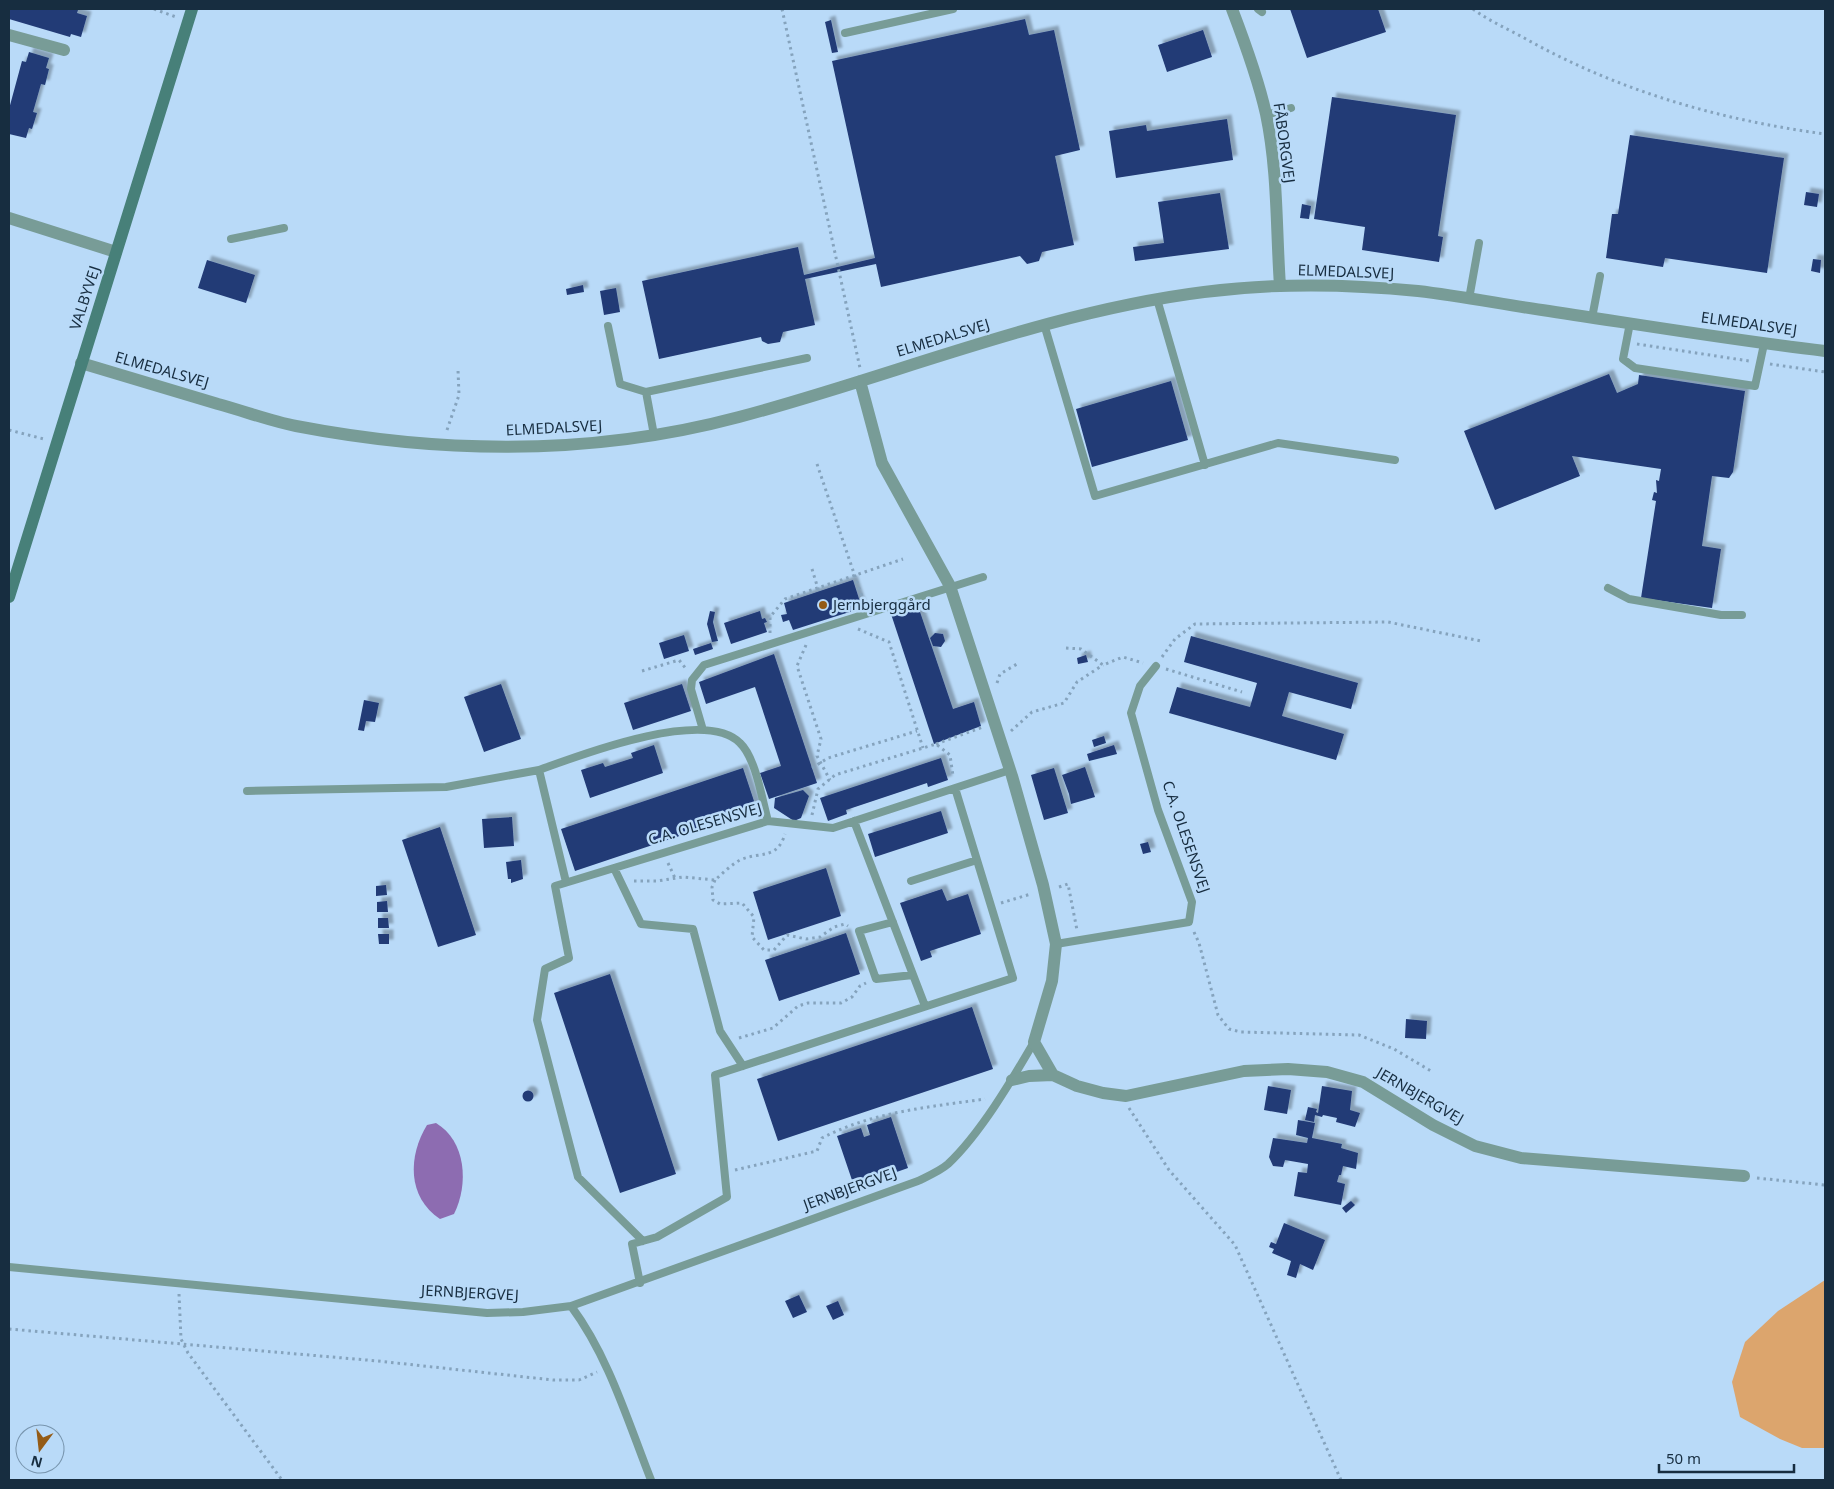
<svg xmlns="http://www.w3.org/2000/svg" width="1834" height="1489" viewBox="0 0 1834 1489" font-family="'Noto Sans',sans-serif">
	<defs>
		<filter id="shadow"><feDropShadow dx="4.5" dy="-4.5" stdDeviation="1" flood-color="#0004"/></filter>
	</defs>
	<rect width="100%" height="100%" fill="#b9daf8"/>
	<!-- green -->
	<path fill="#dca56d" d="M1825,1280v168h-23l-22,-9 -40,-22 -8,-35 13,-40 33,-31z"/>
	<!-- water -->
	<path fill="#8d6cb1" d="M436,1123c30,18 33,61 18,91l-14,5c-33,-22 -32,-63 -13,-94z"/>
	<!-- building -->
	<path fill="#223a76" filter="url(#shadow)" d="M9,9h64l5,1 -1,3 10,3 -6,21 -10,-3 -1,3 -61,-18z
		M1290,9h88l8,23 -79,26z
		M1025,19l4,16 25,-5 26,120 -25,6 19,89 -32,7 -3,9 -12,3 -7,-8 -139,31 -5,-23 -71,15 10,46 -32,7 -3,10 -12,2 -6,-3 -1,-4 -102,22 -17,-78 156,-34 6,28 71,-17 -43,-197z
		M831,20l7,32 -6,1 -7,-31z
		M1203,30l9,27 -45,15 -9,-27z
		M29,52l20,6 -3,10 3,1 -4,16 -4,-1 -8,28 4,1 -5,16 -3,-1 -3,10 -17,-4v-25l13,-48 4,1z
		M1332,97l124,18 -18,121 5,1 -4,25 -77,-12 3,-23 -51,-8z
		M1227,119l6,41 -117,18 -7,-47 37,-6 1,6z
		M1630,135l154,23 -17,115 -102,-15 -2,9 -57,-9 6,-44h6z
		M1806,192l13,2 -2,13 -13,-2z
		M1220,193l9,56 -94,12 -2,-14 31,-4 -6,-41z
		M1302,204l9,2 -2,13 -9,-1z
		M1813,259l8,1 -1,13 -9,-2z
		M207,260l48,15 -9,28 -48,-15z
		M583,285l1,7 -17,3 -1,-6z
		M616,288l4,24 -16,3 -4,-24z
		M1609,374l8,19 21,-9 1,-9 106,16 -12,81 -4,6 -17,-2 -10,70 19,3 -9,59 -71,-10 15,-97 -4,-1 2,-8 3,1 -1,-13 3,1 2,-12 -89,-13 8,20 -85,34 -31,-79z
		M1171,381l17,59 -96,27 -16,-58z
		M853,580l9,28 -69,22 -4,-10 -6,2 -2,-7 6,-1 -3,-11z
		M918,606l35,103 21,-7 7,24 -47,18 -43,-130z
		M710,611l5,1 -2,10 5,19 -6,1 -5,-18z
		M760,611l2,8 3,-1 2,4 -3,1 3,9 -36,12 -7,-21z
		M935,633l8,1 2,7 -4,6 -8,-1 -3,-8z
		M684,635l5,16 -25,8 -5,-16z
		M1191,636l167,47 -7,26 -62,-17 -7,24 62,18 -8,26 -167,-47 8,-26 73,20 7,-24 -73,-21z
		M711,643l2,6 -18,6 -2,-6z
		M774,654l43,129 -48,16 -9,-26 21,-7 -26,-79 -49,17 -7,-22z
		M1086,655l2,7 -10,2 -1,-6z
		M501,684l20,55 -37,13 -20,-55z
		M682,684l9,27 -58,19 -9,-27z
		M364,700l15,3 -4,19 -9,-1 -2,10 -6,-1z
		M1104,736l2,7 -12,4 -2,-7z
		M654,745l9,28 -73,25 -9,-28 22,-7 2,4 28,-9 -2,-5z
		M1114,745l3,9 -28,7 -2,-7z
		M941,758l7,22 -20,7 -1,-4 -81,27 1,4 -19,7 -8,-23z
		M1085,767l10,30 -24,7 -2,-10 -7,-19z
		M743,768l14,42 -182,61 -14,-42z
		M1054,768l14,45 -24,7 -13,-45z
		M803,790l6,6 -8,22 -7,3 -20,-13 1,-10z
		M941,811l7,22 -73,24 -7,-23z
		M512,817l2,29 -30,2 -2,-29z
		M440,827l36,108 -38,12 -36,-107z
		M1148,842l3,10 -8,2 -3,-10z
		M521,860l2,19 -12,4v-4h-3l-2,-17z
		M826,868l15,48 -73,24 -15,-48z
		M386,885l1,10 -11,1v-10z
		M942,889l5,12 21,-7 13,40 -51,17 2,6 -11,4 -21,-58z
		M387,901l1,11h-11v-10z
		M378,918h10l1,10h-11z
		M846,933l14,41 -81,27 -14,-41z
		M378,934h11v10h-10z
		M610,974l66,200 -56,19 -66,-200z
		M972,1007l21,62 -215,72 -21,-62z
		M1406,1019l21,2 -1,18 -21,-1z
		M1268,1086l23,4 -4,24 -23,-4z
		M1322,1086l30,5 -2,19 10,3 -5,14 -19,-5 1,-4 -14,-3 -1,2 -7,-2 -1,7 -9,-2 3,-13 9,2 -1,3 2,1z
		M522.5 1096a5.5 5.5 0 1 1 11 0a5.5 5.5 0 1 1-11 0Z
		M891,1117l17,51 -20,7 1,2 -35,9 -17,-50 24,-8 3,9 6,-2 -3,-10z
		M1298,1120l17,3 -3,15 30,6 -1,4 17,5 -2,16 -13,-3 -2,9h-2l-2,7 8,2 -4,21 -47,-9 4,-24 9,1 1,-9 -23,-4 -2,7 -10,-1 -4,-9 4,-19 34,5 1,-5 -12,-3z
		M1351,1201l4,4 -9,8 -4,-5z
		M1284,1223l41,17 -12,30 -13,-6 -4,14 -9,-3 4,-14 -19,-8 2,-4 -5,-2 2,-5 5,2z
		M799,1295l8,17 -14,6 -8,-17z
		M838,1301l6,14 -11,5 -7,-14z"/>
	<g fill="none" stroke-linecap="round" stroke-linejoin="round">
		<!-- path -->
		<path stroke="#85a3bd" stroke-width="3" stroke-dasharray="2.5 4" stroke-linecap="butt" d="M154,9l22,8
			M782,9l78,359
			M1473,9c16,12 35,20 53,30 93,52 194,81 299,95
			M1637,344l112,17
			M1770,364l55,8
			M9,430l35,9
			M447,430l12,-35 -1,-25
			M817,464l47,139
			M812,569l7,23
			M858,629l31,13 34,106
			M770,633v-16l15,-18 118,-40
			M806,645l-9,21 24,73 -4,17 13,24
			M1066,648l15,1 22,16 20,-8 20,6
			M1162,657l13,-18 20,-15 193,-2 93,19
			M1166,669l76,23
			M642,671l37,-11 8,10
			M997,683l3,-9 17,-10
			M1011,731l21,-19 32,-9 13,-21 26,-17
			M936,744l47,-17
			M812,768l16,-10 89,-27
			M812,815l6,-26 17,-14 101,-31 14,11 3,21
			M668,863l7,15
			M715,880l-3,7 1,13 7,4 22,-1 12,14 -2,20 12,13h10l13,-15 19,4 14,-2 14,-10 11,-3 3,2
			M634,881h23l26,-4 32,3c8,-7 16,-15 25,-20 21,-9 37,0 45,-26
			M1059,887l9,-3 9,46
			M1001,903l30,-9
			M1194,932l5,11 19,72 11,14 12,3 118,3 35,14 37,22
			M739,1038l34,-10 25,-22 10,-3h33l11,-6 8,-11 6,-3
			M1129,1108l40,62 66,75 106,235
			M735,1170l82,-19 5,-13c50,-26 107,-31 163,-39
			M1757,1178l68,7
			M179,1294l2,45 7,14 94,127
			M9,1329l369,32 175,19h26l18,-8"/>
		<!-- lane -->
		<path stroke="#789c97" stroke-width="8" d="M1258,9l4,3
			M845,33l108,-24
			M1266,115l25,-7
			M231,239l53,-11
			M1157,299l48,166
			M1469,299l10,-56
			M1592,318l8,-42
			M1630,323l-7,36 12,9 120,18 9,-42
			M1044,324l51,172 183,-53 117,17
			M608,326l12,58 26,8
			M654,435l-8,-43 161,-34
			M1608,588l21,11 92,16h21
			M703,730l-12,-41 1,-9 12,-15 279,-88
			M247,791l199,-4 93,-17
			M854,821l71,185
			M614,868l27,56 52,5 27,102 23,35
			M911,881l66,-21
			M566,882l-27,-112c41,-15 166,-63 201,-27 16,15 22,57 28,78
			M893,922l-34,9 17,48 37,-4
			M1056,944l133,-22 3,-20 -34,-92 -27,-97 9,-27 16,-20
			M643,1241l-65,-64 -41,-157 8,-51 24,-11 -14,-72 213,-65 65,7 177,-58
			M9,1267l478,46 36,-1 48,-6 347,-125c10,-5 22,-10 30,-17 32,-30 64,-84 86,-122
			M640,1283l-8,-39 25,-7 70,-40 -12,-122 298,-97 -58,-190
			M571,1306c38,51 57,116 80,174"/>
		<!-- street -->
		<path stroke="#789c97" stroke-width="12" d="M1232,9c13,34 26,69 34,105 12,57 10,115 14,172
			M9,35l55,15
			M9,218l107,34
			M81,363c46,14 91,27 137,41 26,7 52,17 78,22 146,28 297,30 443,-9 155,-41 305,-105 465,-125 70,-9 144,-8 214,-1 42,5 83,13 124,19 94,14 189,30 283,41
			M860,381l22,82 68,123 62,190 31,109 13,59 -4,37 -18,61 19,33 24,11 26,7 23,3 118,-25 44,-2 39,3 36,10 70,43 42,21 46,12 223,18
			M1012,1080l17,-4 24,-1"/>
		<!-- secondary -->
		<path stroke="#478079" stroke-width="12" d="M9,597l183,-588"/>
	</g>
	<!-- markers -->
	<circle fill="#945b16" stroke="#b9daf8" stroke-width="2" cx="823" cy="605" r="5"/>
	<g text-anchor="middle" stroke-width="5" stroke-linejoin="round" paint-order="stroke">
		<!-- street labels -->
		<g font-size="15" fill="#172d40" stroke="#b9daf8">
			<text transform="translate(1284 143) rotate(82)" y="5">FÅBORGVEJ</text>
			<text transform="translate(1346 272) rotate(2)" y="5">ELMEDALSVEJ</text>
			<text transform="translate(85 298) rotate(-72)" y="5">VALBYVEJ</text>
			<text transform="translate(1749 324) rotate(8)" y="5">ELMEDALSVEJ</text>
			<text transform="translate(943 338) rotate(-17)" y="5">ELMEDALSVEJ</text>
			<text transform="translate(162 370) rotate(16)" y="5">ELMEDALSVEJ</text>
			<text transform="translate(554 428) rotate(-3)" y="5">ELMEDALSVEJ</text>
			<text transform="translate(705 824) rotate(-16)" y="5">C.A. OLESENSVEJ</text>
			<text transform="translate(1186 837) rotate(71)" y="5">C.A. OLESENSVEJ</text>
			<text transform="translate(1420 1096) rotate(30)" y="5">JERNBJERGVEJ</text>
			<text transform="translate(850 1189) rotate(-20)" y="5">JERNBJERGVEJ</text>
			<text transform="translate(470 1293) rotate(3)" y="5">JERNBJERGVEJ</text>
		</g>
		<!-- poi labels -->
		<g font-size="15" fill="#172d40" stroke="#b9daf8" text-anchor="start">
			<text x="833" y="610">Jernbjerggård</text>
		</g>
	</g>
	<!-- border -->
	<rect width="1834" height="1489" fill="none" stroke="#172d40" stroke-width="20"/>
	<!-- north arrow -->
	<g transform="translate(40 1449) rotate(195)"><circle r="24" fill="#b9daf8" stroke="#7895ae"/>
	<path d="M0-4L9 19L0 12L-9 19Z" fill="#945b16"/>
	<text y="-8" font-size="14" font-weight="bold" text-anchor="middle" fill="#172d40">N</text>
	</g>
	<!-- scale -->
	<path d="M1659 1464v8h135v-8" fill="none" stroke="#172d40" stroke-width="2.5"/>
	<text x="1666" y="1464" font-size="15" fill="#172d40" stroke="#b9daf8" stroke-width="4" paint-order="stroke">50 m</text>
</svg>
